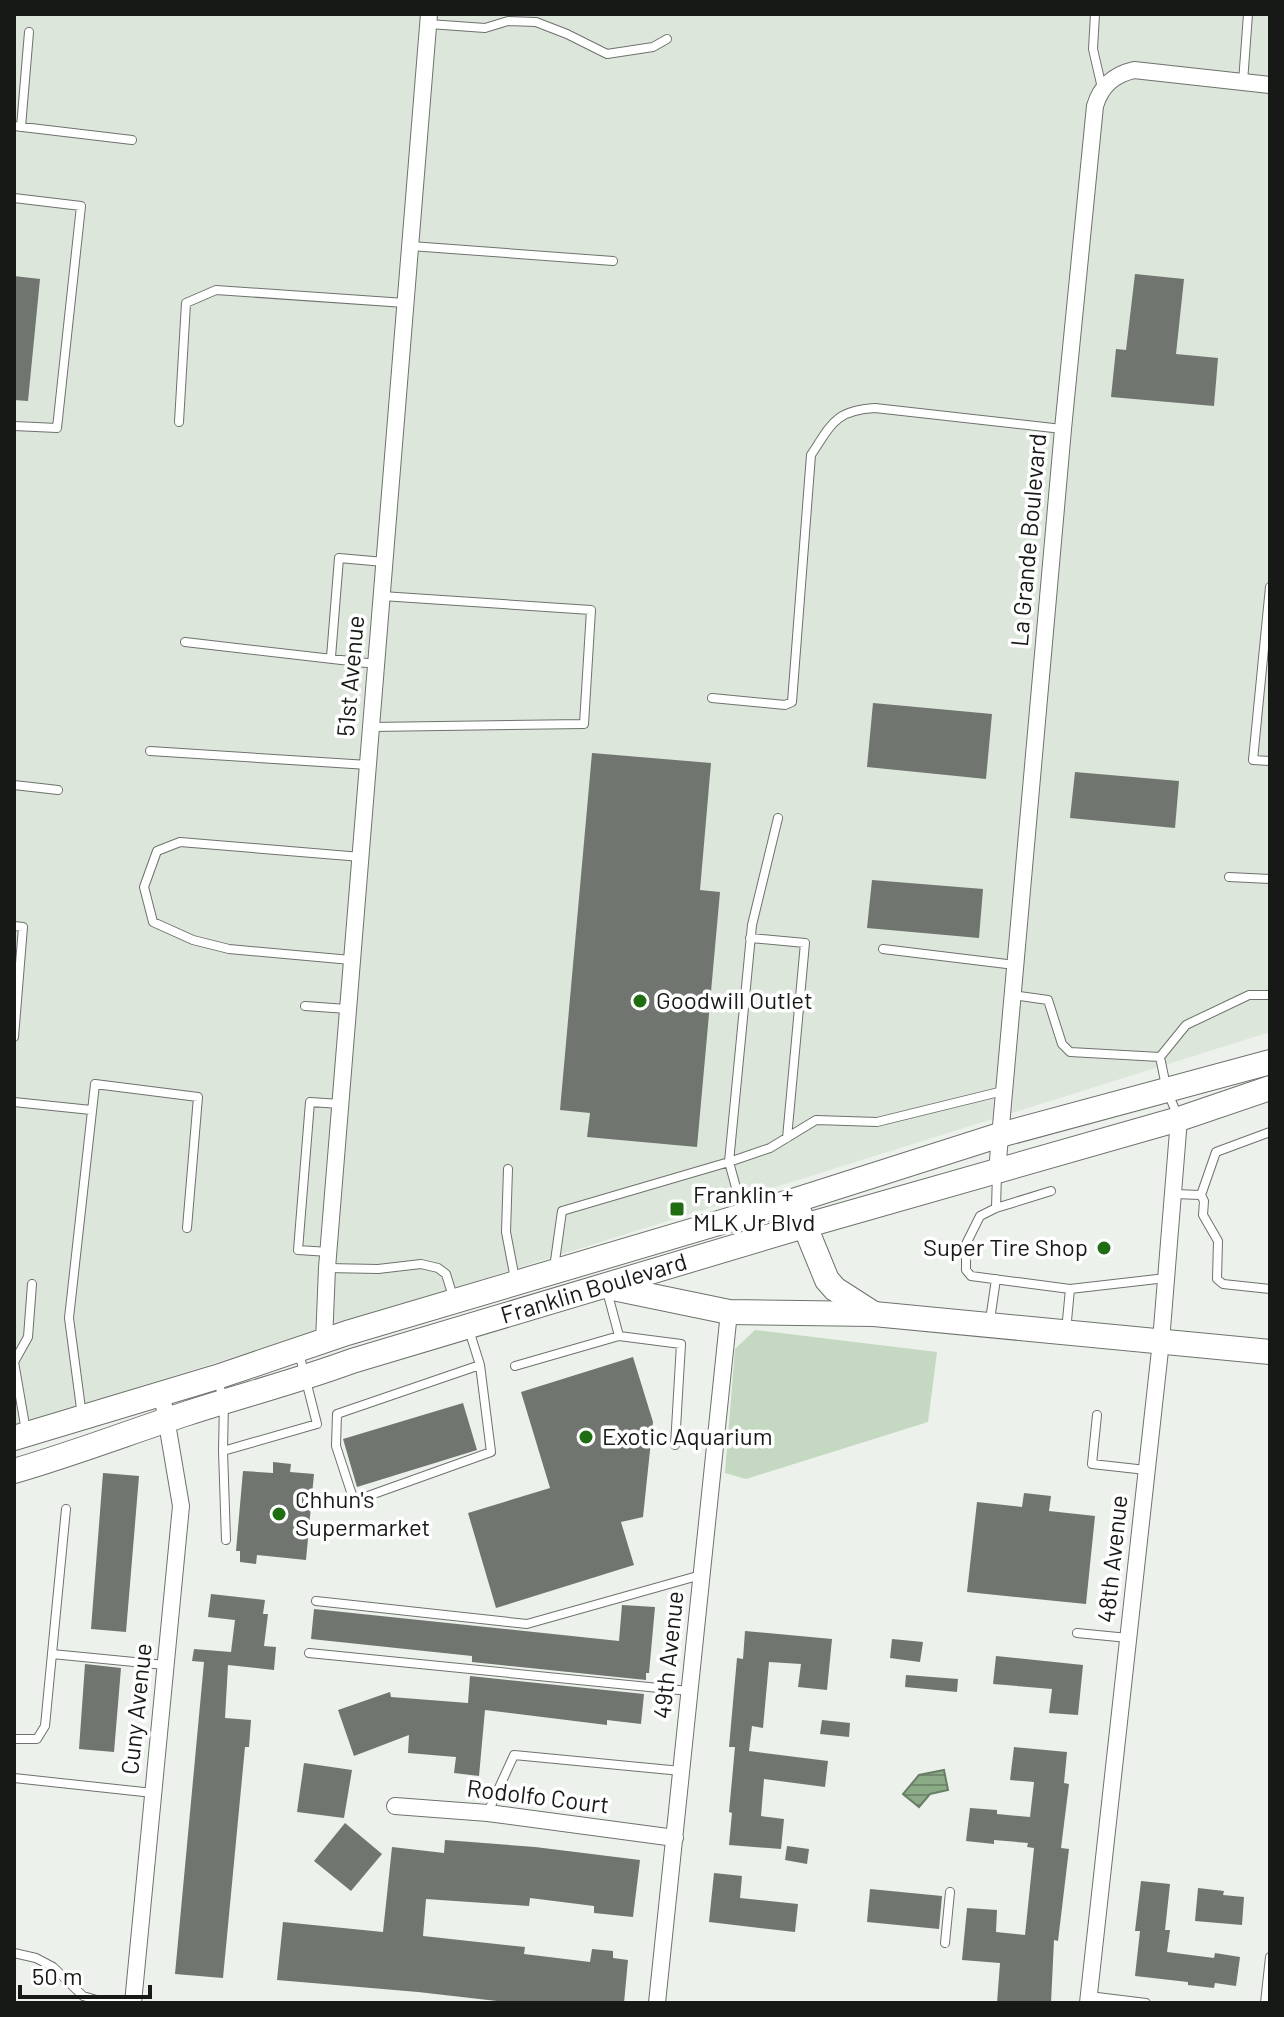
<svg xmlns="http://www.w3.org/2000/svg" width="1284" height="2017" viewBox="0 0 1284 2017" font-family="Barlow,sans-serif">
	<defs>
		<pattern id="water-rules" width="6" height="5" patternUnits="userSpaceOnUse" patternTransform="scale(2)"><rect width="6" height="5" fill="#8bab86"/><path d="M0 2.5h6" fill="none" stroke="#718a6d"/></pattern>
	</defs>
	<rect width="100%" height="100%" fill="#ecf1eb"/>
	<!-- built -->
	<path fill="#dce6da" d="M14,14h1256v1018l-1256,394z"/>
	<!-- green -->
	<path fill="#c5d9c2" d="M755,1330l182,22 -9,70 -182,57 -21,-6 10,-124z"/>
	<!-- water -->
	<path fill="url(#water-rules)" stroke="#687f65" stroke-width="2" d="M944,1770l4,20 -18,4 -11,13 -16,-13 16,-19z"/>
	<!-- building -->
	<path fill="#717570" d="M1135,274l49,5 -8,75 42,4 -4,48 -103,-9 5,-48 10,1z
		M14,276l26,3 -12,122 -14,-1z
		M873,703l119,11 -6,65 -119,-12z
		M592,753l119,10 -11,127 20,2 -23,255 -110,-10 3,-24 -30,-3z
		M1075,772l104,9 -4,47 -105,-10z
		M872,880l111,9 -4,49 -112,-10z
		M633,1357l20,65 -10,95 -22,5 13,43 -138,43 -28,-95 82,-25 -29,-96z
		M463,1403l14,47 -120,37 -14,-48z
		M273,1462l18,2 -1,8 24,2 -8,86 -49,-5 -1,9 -16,-2v-11h-4l7,-80 30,2z
		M103,1473l36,3 -13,156 -35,-3z
		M1024,1493l27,3 -2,15 46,5 -9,88 -119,-12 10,-90 45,5z
		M211,1594l54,6 -2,14h5l-4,32 12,1 -2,23 -46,-5 -3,53 26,2 -2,27h-4l-22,231 -48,-4 29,-312 -12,-1 2,-12 37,3 4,-32 -27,-3z
		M622,1605l33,2 -6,66h-3v7l-174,-18v-6l-161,-17 3,-30 305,32z
		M745,1631l87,8 -5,51 -29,-3 3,-23 -32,-2 -6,66 -11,-2 -3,25 79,10 -3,26 -61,-8 -3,37 23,3 -3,30 -52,-4 3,-32 -3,-1 6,-65h-6l8,-89 6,1z
		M892,1639l31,3 -3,20 -30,-4z
		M996,1656l87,9 -5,50 -29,-2 3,-24 -59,-5z
		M85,1664l36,4 -7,84 -35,-3z
		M906,1675l52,4 -1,13 -52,-5z
		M470,1676l174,18 -3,30 -34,-4v5l-122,-15 -6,66 -25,-3 2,-16 -48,-4 1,-18 -55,21 -16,-46 52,-18 1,5 77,6z
		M822,1720l28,3 -1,14 -29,-3z
		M1014,1747l53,5 -3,31 5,1 -8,64 8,1 -11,92 -4,-1 -3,63h-54l3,-40 -38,-3 5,-52 30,2 -1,22 29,3 9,-87 -7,-1 1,-4 -34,-3v4l-28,-3 4,-33 27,2v4l33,3 4,-35 -24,-2z
		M304,1763l48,7 -8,48 -47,-6z
		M345,1823l37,31 -31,37 -37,-30z
		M445,1840l90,7 105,13 -7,57 -39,-4v-7l-64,-8 -1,8 -103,-7 -3,37 102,11 -1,7 66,8 2,-13 21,2v7l15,2 -4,43h-109l-97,-11 -141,-12 6,-58 100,10 9,-85 52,6z
		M787,1846l22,3 -2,15 -22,-4z
		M714,1873l28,3 -2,22 58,6 -3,28 -86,-10z
		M1141,1881l29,3 -5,46h5l-3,22 47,6 1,-5 25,4 -4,29 -21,-3 -1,5 -26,-3v-3l-53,-6 5,-45h-5z
		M1198,1888l26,3 -1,4 21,2 -2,28 -47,-4z
		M870,1889l72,7 -3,33 -72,-7z"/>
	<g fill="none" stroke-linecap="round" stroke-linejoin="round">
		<defs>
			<path id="lane" d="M1095,14l-2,35 9,39
				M429,24l56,4 23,-7 28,1 31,12 40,20 46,-7 14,-8
				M1243,82l5,-68
				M14,126l118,14
				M21,127l8,-95
				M14,198l67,8 -24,222 -43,-2
				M411,246l202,15
				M179,422l7,-119 30,-13 189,13
				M1270,587l-17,173 17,1
				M185,642l191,22
				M331,657l8,-99 45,4
				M712,698l73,7 7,-3 19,-247c20,-30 24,-45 64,-47l187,21
				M371,727l213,-3 7,-114 -209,-14
				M150,751l218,14
				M14,785l44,5
				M1229,877l41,2
				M14,926l9,1 -9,110
				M750,938l55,5 -18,195
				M883,949l132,16
				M351,960l-122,-11 -36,-9 -40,-18 -9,-35 13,-36 23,-9 181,15
				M1013,995l35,5 14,44 8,8 90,5
				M305,1006l42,3
				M14,1102l77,8
				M1177,1114l-10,-23 -7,-34 26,-32 63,-30h21
				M508,1169l-2,63 9,47
				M1051,1191l-55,17 -16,8 -14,28v26l5,6 99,13 -4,42
				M1174,1194l27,1 3,6 -1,14 15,26 -1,38 6,5 47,5
				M1201,1195l15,-43 54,-20
				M996,1208l1,-35
				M743,1213l-14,-51 41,-14 46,-28 61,2 126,-31
				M329,1252l-31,-2 12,-148 30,2
				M327,1268l51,1 43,-5 17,4 8,6 8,26
				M554,1268l8,-57 167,-49 23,-237 26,-107
				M1070,1289l96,-11
				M607,1291l12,45
				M990,1320l6,-41
				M469,1330l11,35 11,87 -137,49 -18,-55 1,-32 143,-49
				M515,1366l104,-30 62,8 -6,101
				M217,1378l7,23 -1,50
				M1097,1415l-5,49 54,6
				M82,1416l-13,-98 26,-234 103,13 -11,131
				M26,1431l-12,-69 14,-25 4,-53
				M226,1540l-3,-89 94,-27 -18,-71
				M316,1601l211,23 174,-49
				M1077,1633l51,5
				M309,1653l380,38
				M52,1654l113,11
				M14,1739h23l8,-13 21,-217
				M14,1778l139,15
				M488,1812l26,-57 167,16
				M945,1943l5,-51
				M14,1953l22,5 17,9 30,29 17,5 33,1
				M1089,1996l57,7
				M1265,2003l5,-46"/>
			<path id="street" d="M997,1171l66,-742 32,-323c6,-20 18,-31 39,-36l136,15
				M324,1342l3,-74 102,-1254
				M395,1806l93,7 187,25
				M133,2003l48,-497 -19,-112
				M657,2003l72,-691
				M1088,2003l73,-662 18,-222"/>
			<g id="secondary">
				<path d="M800,1214l27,66 8,9 39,25"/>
				<path d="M608,1287l121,25 145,2 396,38"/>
				<path d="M14,1438l203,-61 130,-44 449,-133 204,-65 270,-73"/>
				<path id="s1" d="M14,1471c59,-17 116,-39 174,-58 55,-18 110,-32 164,-52l452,-135 375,-107 91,-31"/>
			</g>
		</defs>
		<!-- lane casing -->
		<use href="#lane" stroke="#6e726d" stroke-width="10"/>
		<!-- street casing -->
		<use href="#street" stroke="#6e726d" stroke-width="18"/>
		<!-- secondary casing -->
		<use href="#secondary" stroke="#6e726d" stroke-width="26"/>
		<!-- lane -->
		<use href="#lane" stroke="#fff" stroke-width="8"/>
		<!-- street -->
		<use href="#street" stroke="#fff" stroke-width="16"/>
		<!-- secondary -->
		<use href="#secondary" stroke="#fff" stroke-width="24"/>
	</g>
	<!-- markers -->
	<g fill="#1e6d11" stroke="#fff" stroke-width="3">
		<circle cx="640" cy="1001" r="8"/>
		<rect x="669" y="1201" width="16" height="16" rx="4"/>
		<circle cx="1104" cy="1248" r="8"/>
		<circle cx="586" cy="1437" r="8"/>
		<circle cx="279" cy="1514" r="8"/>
	</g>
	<g text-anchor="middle" stroke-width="7" stroke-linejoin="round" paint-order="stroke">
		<!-- street labels -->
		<g font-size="24" fill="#171917" stroke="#fff">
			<text transform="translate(1029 540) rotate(-85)" y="8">La Grande Boulevard</text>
			<text transform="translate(351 676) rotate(-85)" y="8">51st Avenue</text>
			<text dy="8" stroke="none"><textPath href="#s1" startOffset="608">Franklin Boulevard</textPath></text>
			<text transform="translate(1113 1559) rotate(-84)" y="8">48th Avenue</text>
			<text transform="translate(669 1655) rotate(-84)" y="8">49th Avenue</text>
			<text transform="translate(137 1709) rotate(-84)" y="8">Cuny Avenue</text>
			<text transform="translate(538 1797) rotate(7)" y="8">Rodolfo Court</text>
		</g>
		<!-- poi labels -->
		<g font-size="24" fill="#171917" stroke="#fff" text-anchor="start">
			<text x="656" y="1009">Goodwill Outlet</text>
			<text x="693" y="1203">Franklin +<tspan x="693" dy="28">MLK Jr Blvd</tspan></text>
			<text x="1088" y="1256" text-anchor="end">Super Tire Shop</text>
			<text x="602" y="1445">Exotic Aquarium</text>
			<text x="295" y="1508">Chhun's<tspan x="295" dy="28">Supermarket</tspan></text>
		</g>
	</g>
	<!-- border -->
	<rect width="1284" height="2017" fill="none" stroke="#171917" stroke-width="32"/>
	<!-- scale -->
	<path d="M20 1985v12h130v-12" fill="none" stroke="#171917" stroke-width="4"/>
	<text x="32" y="1985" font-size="24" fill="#171917" stroke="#ffffff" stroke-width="6" paint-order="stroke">50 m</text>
</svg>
